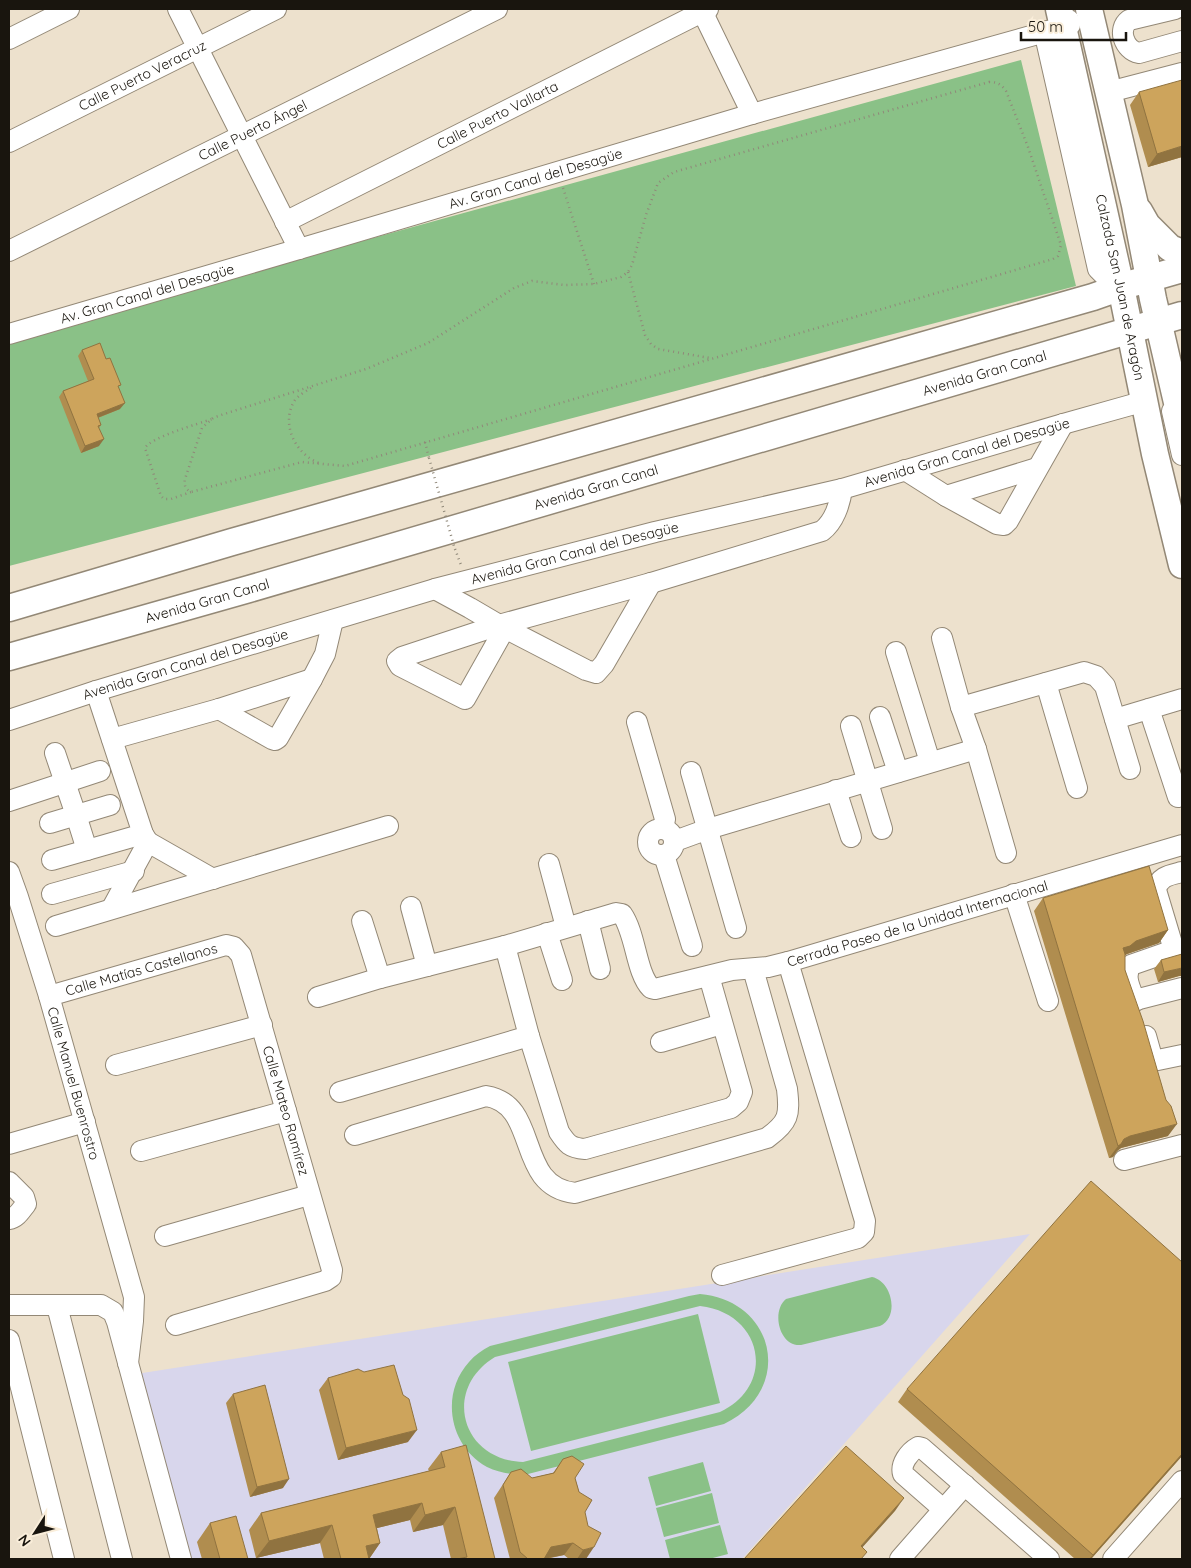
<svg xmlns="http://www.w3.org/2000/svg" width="1191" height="1568" viewBox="0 0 1191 1568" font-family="Quicksand,sans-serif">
	<rect width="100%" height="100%" fill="#ede1cd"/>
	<!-- education -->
	<path fill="#d8d6ec" d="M1030,1234l-288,325h-558l-48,-185z"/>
	<!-- green -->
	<path fill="#8ac187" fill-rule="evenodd" d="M1021,60l55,226 -1067,280v-228z
		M872,1277c20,4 28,40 8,49l-79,19c-22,2 -30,-34 -15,-46z
		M700,1294c77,7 94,97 24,130l-200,51c-13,-1 -25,-2 -37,-8 -38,-21 -47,-73 -18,-105 6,-7 13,-12 21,-16l199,-50zM700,1306c63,7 77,79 20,106l-197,50c-62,-2 -81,-73 -28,-105z
		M698,1314l22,89 -189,48 -23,-89z
		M703,1462l8,29 -55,15 -8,-29z
		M712,1493l7,30 -55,14 -8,-29z
		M720,1525l8,29 -19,5h-39l-5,-19z"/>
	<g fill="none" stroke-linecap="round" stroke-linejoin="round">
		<defs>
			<g id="minor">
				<path d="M178,9l121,240"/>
				<path d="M701,9l51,105"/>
				<path d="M1175,9l-46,11c-12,9 -5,30 10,33l43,-12"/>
				<path d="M1044,31l54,238 14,14 9,4"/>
				<path d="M9,39l60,-30"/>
				<path d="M1109,92l73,-19"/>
				<path id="s1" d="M9,142l267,-133"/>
				<path id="s2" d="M285,222l423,-213"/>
				<path id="s3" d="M9,251l488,-242"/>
				<path id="s4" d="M9,334l290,-85 453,-135 318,-89 -1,-5"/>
				<path d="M1172,411l10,44"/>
				<path d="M905,470l41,26 51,28 7,1 4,-4 55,-97"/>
				<path d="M946,496l91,-28"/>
				<path d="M435,589l35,19 29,17 87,45 10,3 8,-9 47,-81"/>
				<path d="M505,628l-40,71 -65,-33 -3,-5 5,-4 97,-32 152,-42 171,-52c12,-9 18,-27 20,-42"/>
				<path d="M942,638l19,69"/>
				<path d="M896,652l34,110"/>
				<path d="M1046,683l31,105"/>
				<path d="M96,691l47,143 5,8 -36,66"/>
				<path d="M219,709l53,30 3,1 3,-2 34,-59 13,-25 8,-34"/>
				<path d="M1149,709l29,88"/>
				<path d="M880,717l18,55"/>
				<path d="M1115,719l67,-20"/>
				<path id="s5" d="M9,720l87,-29 339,-102 220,-57 187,-43 221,-65 82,-23"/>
				<path d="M637,722l28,97 -2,9"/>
				<path d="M851,726l31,103"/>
				<path d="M112,739l107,-30 93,-30"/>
				<path d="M976,749l30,104"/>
				<path d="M55,753l21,62 11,35"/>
				<path d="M691,772l45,156"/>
				<path d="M836,790l15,47"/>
				<path d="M9,801l91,-30"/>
				<path d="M50,823l60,-18"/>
				<circle cx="661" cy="842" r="13"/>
				<path d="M675,841l33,-12 268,-80 -15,-42 123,-35 12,4 9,10 25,83"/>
				<path d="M148,842l65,37"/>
				<path d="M664,855l28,91"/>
				<path d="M52,860l91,-26"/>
				<path d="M549,864l17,63"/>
				<path id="s6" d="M9,872l9,25 31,99 85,301 -1,24 -5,42"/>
				<path d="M52,894l82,-23"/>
				<path d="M1014,894l34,107"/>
				<path d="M411,907l16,59"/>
				<path d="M362,921l18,57"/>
				<path d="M588,921l12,48"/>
				<path d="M56,926l332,-100"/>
				<path d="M547,933l15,47"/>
				<path d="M505,946l24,90 30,96c8,12 11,16 26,17l146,-41 7,-6 4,-10 -33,-116"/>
				<path d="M1174,950l-18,-60c3,-14 14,-15 26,-18"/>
				<path id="s7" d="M49,996l177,-51 8,2 7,8 91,315 -1,7 -6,4 -149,44"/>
				<path id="s8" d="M318,997l62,-19 125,-32 111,-33 6,1c14,20 14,59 29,74l4,1 77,-19 36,-3 20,-5 394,-117"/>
				<path d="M1135,1000l47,-12"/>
				<path d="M1135,1001c-4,-12 -12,-24 -4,-36l43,-15 8,-1"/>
				<path d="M1146,1036l7,25 29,-6"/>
				<path d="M661,1042l61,-18"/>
				<path d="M116,1065l146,-40"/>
				<path d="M340,1092l189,-56"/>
				<path d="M355,1135l131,-39c55,9 28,90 89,97l192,-55c22,-16 23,-23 20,-49l-34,-120"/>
				<path d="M9,1144l76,-22"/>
				<path d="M141,1151l145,-40"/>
				<path d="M1124,1160l58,-15"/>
				<path d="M9,1182l15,15 2,7c-5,6 -9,14 -17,15"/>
				<path d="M165,1236l144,-41"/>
				<path d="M722,1275l136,-37 6,-6 1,-11 -77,-259"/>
				<path d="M9,1305h92l12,7 4,10 64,237"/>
				<path d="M57,1306l65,253"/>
				<path d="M9,1340l55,219"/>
				<path d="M943,1509l-40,-35c-3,-10 6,-22 15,-27l4,1 127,111"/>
				<path d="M900,1559l65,-74"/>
				<path d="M1113,1559l69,-78"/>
			</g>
			<g id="major">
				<path id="s9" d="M1059,9l62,278 34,167 27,111"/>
				<path d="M1089,9l46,196 18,94 29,125"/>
				<path d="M1139,211l8,14 23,23 12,5"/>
				<path d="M9,608l223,-66 861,-245 37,-13 52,-15"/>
				<path id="s10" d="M9,657l240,-68 933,-274"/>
			</g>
		</defs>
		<!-- minor casing -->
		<use href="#minor" stroke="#938876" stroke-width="22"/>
		<!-- major casing -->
		<use href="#major" stroke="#938876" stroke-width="29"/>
		<!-- path -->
		<path stroke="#908879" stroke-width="2.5" stroke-dasharray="1 4" stroke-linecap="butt" d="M989,82c8,0 12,2 17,9l22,56 33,98 -3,11 -5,3 -708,207 -43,-4 -111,30c-6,-3 -7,-7 -6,-13l17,-51 11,-10 8,-3 145,-46 62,-26 86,-55 18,-7 32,4 30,-1 27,-7 7,-5 4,-7 14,-50 12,-32 16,-11z
			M563,188l31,96
			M628,272l17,63 6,9 7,5 52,9
			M311,388c-5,3 -12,7 -16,12 -15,23 0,54 24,63
			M425,442l4,16
			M191,492l-20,7h-7l-3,-3 -16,-48c6,-11 53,-24 67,-29
			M455,549l6,16"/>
		<!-- minor -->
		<use href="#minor" stroke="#fff" stroke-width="20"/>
		<!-- major -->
		<use href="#major" stroke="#fff" stroke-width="26"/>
		<!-- path-bridge -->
		<path stroke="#908879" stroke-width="2.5" stroke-dasharray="1 4" stroke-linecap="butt" d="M429,458l25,88"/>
	</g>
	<!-- wall -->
	<path fill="#b08d4f" d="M1139,92l43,65 -34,10 -18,-62z
		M82,350l37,39 1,20 -22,9 3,7 -2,3v18l-18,7 -22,-56 4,-6 25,-10 -10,-25z
		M1043,898l125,32 -9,13 -32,11 -2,1v15l43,166 -47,12 -4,3 -4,6 -4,1 -75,-247z
		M1161,960l21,16h-3l-21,6 -4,-13z
		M328,1378l75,17 5,47 -70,18 -19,-70z
		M907,1389l275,67 -91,103h-16l-177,-157z
		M233,1394l50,94 -33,9 -24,-94z
		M441,1452l54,107h-44l-8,-34 -30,7 -3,-12 -33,8 3,15 -11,16h-45l-4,-16 -64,15 -7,-28 12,-17 168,-42 -1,-2z
		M563,1459l12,19 10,34 1,47h-17l-5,-4 -18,4h-36l-16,-61 17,-26 21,6 21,-5z
		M210,1523l38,36h-46l-5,-17z"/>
	<!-- shaded-wall -->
	<path fill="#907340" d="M1182,146v11l-34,10 9,-13z
		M125,403l-5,6 -28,11 5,-6z
		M104,439l-5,7 -18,7 4,-7z
		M1168,930l-9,13 -32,11 -6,4 2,-10 13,-7z
		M1182,968v8h-3l-21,6 6,-10z
		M1177,1124l-9,12 -47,12 -4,3 -4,6 -4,1 9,-12 6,-7 6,-3z
		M417,1430l-9,12 -70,18 8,-12z
		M1182,1454v2l-91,103h-2l4,-4z
		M289,1479l-6,9 -33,9 7,-10z
		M904,1498l-9,13 -43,48 9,-13z
		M422,1503l-12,17 -49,12 12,-17z
		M455,1507l-12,18 -30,7 12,-17z
		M332,1525l-12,18 -64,15 13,-17z
		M380,1543l-11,16 -3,-13z
		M573,1543l-9,12 -21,4 8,-12z
		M594,1547l-8,12h-9l6,-9z"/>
	<!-- building -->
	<path fill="#cda45c" stroke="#907340" d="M1182,80v66l-25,8 -18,-62z
		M100,343l6,16 4,-1 11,27 -3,1 7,17 -28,11 4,11 -3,1 6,13 -19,7 -22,-55 31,-12 -12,-29z
		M1149,866l19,64 -32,11 -6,5 -7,2 2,6v16l18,51 23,79 5,6 6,18 -47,12 -6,3 -3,5 -3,2 -75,-248z
		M1182,954v14l-18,4 -3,-12z
		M1091,1181l91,81v192l-89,101 -186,-166z
		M394,1365l9,30 6,4 8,31 -71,18 -18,-70 30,-9 6,3z
		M265,1385l24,94 -32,8 -24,-93z
		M466,1445l29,114h-38l10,-2 -12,-50 -30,8 -3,-12 -49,12 7,28 -14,3 3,13h-28l-9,-34 -63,16 -8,-28 184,-46 -4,-15z
		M846,1446l58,52 -43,48 6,6 -6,7h-117z
		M572,1456l12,8 -9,14 4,14 13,8 -7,12 3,14 13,7 -7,14 -11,3 -10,-7 -22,4 -7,12h-16l-8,-7 -17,-67 8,-13 10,-3 11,9 22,-5 9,-14z
		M236,1516l12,43h-28l-10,-36z"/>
	<g text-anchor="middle" stroke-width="4" stroke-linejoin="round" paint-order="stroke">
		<!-- street labels -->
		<g font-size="14" fill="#19150e" stroke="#faeeda">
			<text dy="5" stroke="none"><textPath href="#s1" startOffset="149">Calle Puerto Veracruz</textPath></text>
			<text dy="5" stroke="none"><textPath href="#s2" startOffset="238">Calle Puerto Vallarta</textPath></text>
			<text dy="5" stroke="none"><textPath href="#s3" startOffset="272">Calle Puerto Ángel</textPath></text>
			<text dy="5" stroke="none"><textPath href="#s4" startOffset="549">Av. Gran Canal del Desagüe</textPath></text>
			<text dy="5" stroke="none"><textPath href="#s9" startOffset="285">Calzada San Juan de Aragón</textPath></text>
			<text dy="5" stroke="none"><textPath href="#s4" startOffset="144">Av. Gran Canal del Desagüe</textPath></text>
			<text dy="5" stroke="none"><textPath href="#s10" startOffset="1016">Avenida Gran Canal</textPath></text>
			<text dy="5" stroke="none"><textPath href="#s5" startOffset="995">Avenida Gran Canal del Desagüe</textPath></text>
			<text dy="5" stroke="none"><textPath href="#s10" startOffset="611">Avenida Gran Canal</textPath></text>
			<text dy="5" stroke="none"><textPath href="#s5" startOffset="590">Avenida Gran Canal del Desagüe</textPath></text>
			<text dy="5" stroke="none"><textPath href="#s10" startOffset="206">Avenida Gran Canal</textPath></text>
			<text dy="5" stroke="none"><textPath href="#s5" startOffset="185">Avenida Gran Canal del Desagüe</textPath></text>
			<text dy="5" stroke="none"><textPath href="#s8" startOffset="671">Cerrada Paseo de la Unidad Internacional</textPath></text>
			<text dy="5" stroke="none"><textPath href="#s7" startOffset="96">Calle Matías Castellanos</textPath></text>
			<text dy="5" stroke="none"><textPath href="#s6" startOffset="221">Calle Manuel Buenrostro</textPath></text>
			<text dy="5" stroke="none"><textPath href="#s7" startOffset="365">Calle Mateo Ramírez</textPath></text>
		</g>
	</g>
	<!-- border -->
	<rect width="1191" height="1568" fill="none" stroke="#19150e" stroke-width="20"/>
	<!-- north arrow -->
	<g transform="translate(35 1533) rotate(234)" stroke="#faeeda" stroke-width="4" paint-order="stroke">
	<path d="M0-4L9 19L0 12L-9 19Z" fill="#19150e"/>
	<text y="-8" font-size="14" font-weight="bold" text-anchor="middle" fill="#19150e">N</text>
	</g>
	<!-- scale -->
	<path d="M1021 32v8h105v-8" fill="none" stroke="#19150e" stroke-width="2.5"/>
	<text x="1028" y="32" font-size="15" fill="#19150e" stroke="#faeeda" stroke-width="4" paint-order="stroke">50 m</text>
</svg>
